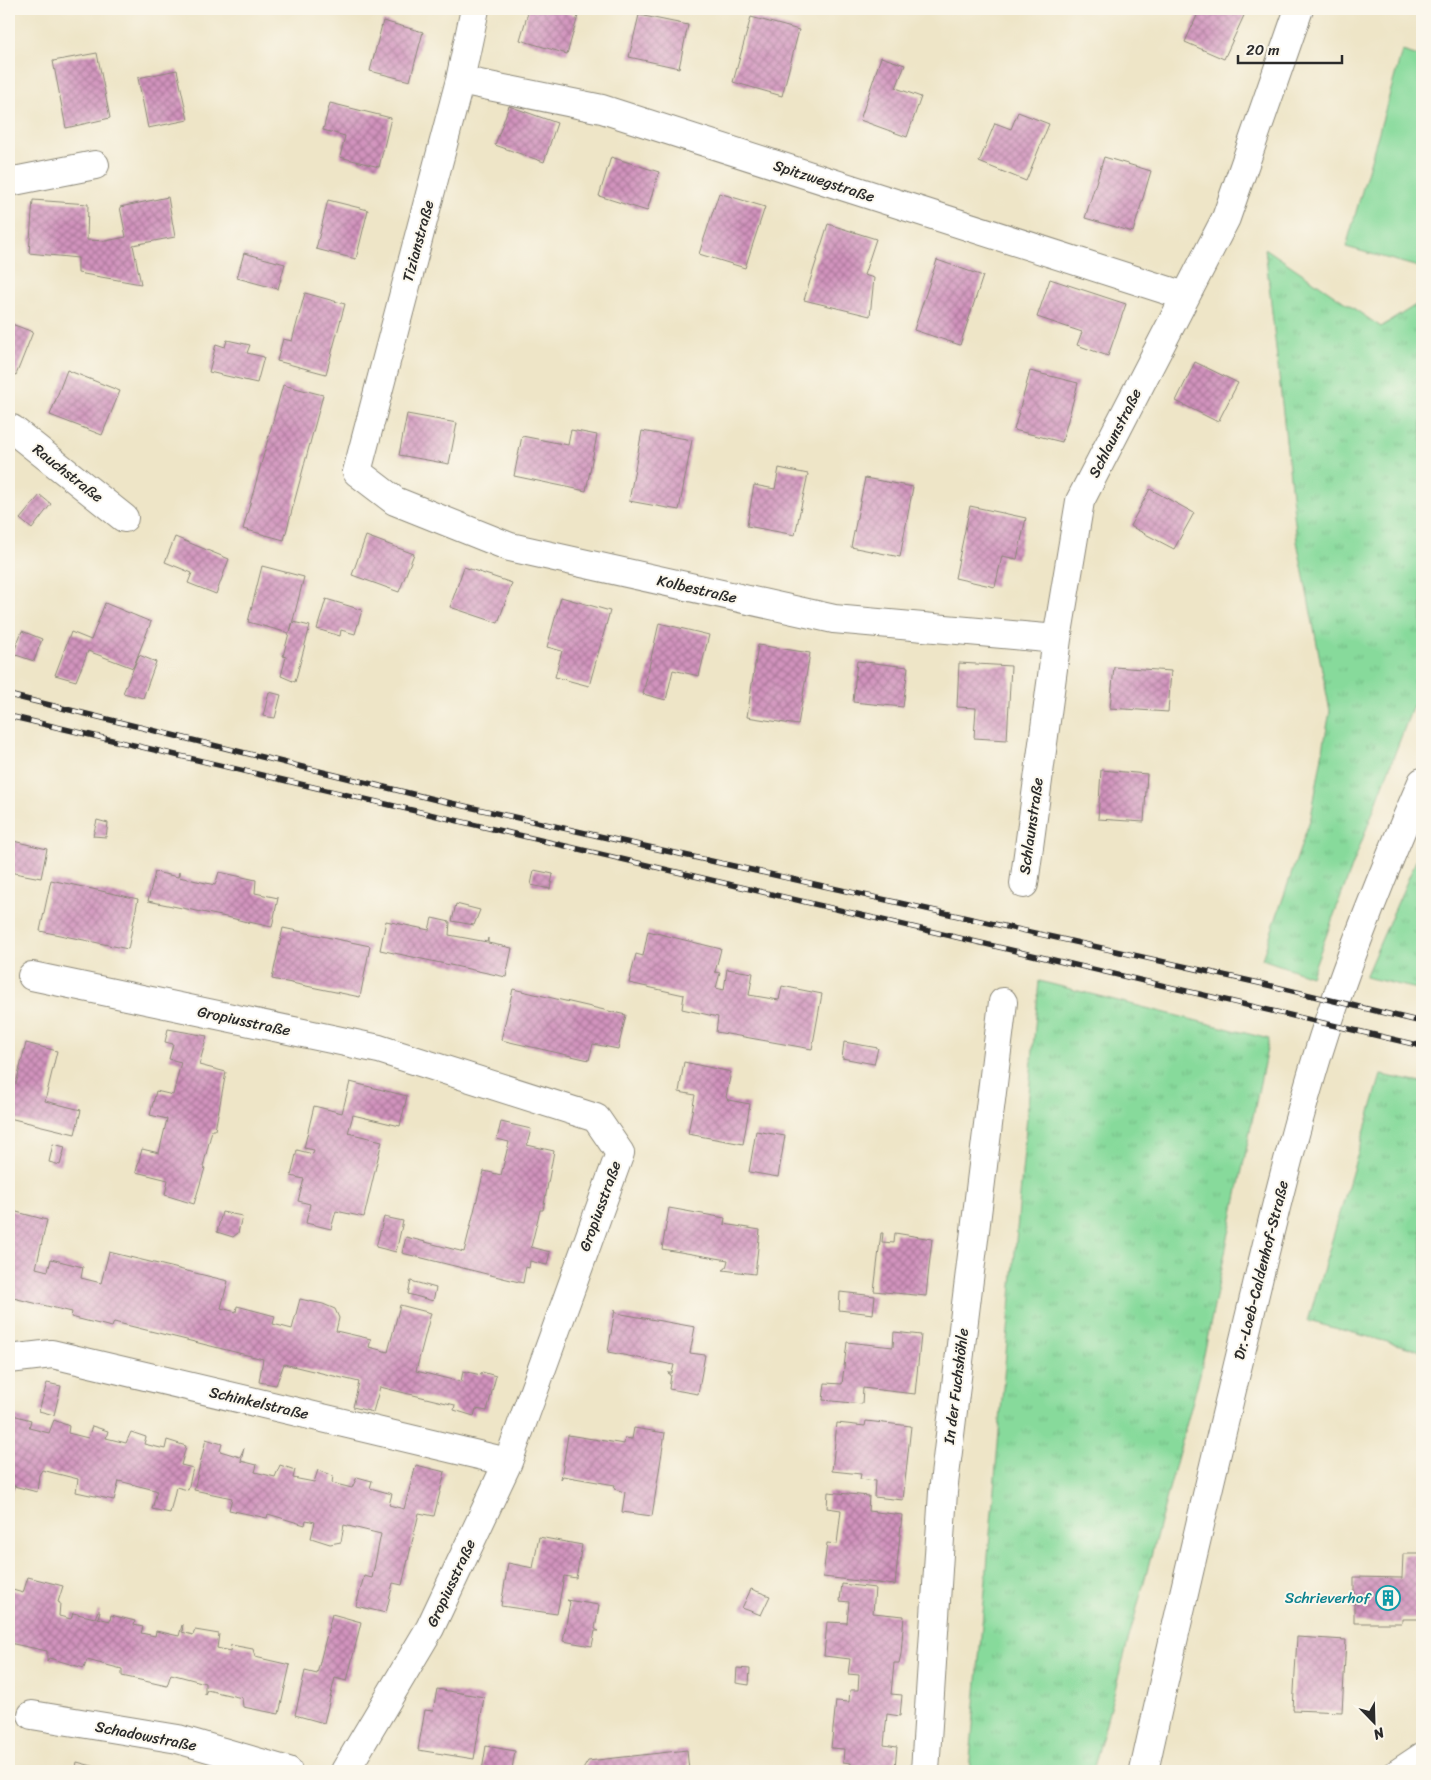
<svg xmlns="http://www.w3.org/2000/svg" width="1431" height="1780" viewBox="0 0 1431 1780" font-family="Sriracha,sans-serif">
	<defs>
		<pattern id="grass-tufts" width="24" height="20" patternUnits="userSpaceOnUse" patternTransform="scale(1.25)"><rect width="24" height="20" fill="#87da9b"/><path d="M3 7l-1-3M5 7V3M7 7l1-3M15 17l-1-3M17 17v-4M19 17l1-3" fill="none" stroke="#75bb86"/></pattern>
		<pattern id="building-cross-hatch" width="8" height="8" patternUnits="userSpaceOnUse" patternTransform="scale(1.25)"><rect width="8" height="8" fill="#d193bd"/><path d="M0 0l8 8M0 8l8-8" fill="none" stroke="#aa789a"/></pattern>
	</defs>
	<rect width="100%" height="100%" fill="#fbf7ec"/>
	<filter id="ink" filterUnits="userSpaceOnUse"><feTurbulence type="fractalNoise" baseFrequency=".02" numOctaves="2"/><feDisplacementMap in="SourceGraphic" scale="10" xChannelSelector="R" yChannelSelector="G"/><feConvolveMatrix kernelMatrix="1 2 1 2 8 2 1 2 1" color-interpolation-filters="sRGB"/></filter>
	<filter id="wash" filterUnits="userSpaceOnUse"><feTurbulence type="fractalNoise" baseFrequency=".0096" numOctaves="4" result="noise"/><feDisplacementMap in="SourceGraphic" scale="20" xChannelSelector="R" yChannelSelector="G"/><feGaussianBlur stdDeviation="1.12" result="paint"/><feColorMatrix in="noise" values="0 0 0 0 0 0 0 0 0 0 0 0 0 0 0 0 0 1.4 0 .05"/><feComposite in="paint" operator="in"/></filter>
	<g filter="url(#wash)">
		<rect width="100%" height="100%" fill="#eee5c7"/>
		<!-- grass -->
		<path fill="url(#grass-tufts)" stroke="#598263" d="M1265,248l116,79 41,-26v386l-10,21 -101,268 -49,-17 49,-142 19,-106 -33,-170z
			M1422,847v143l-57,-13z
			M1039,981l230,58 -69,335 -107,397h-124z
			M1381,1075l41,8v268l-114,-30z"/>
		<!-- park -->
		<path fill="#87da9b" stroke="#598263" d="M1402,51l20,6v211l-76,-21z"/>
		<g id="blocks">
			<!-- building -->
			<path fill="url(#building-cross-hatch)" d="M529,9h25l24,7 -11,38 -47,-14z
				M1200,9h47l-23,50 -39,-17z
				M639,15l49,10 -9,43 -50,-11z
				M751,17l48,13 -17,66 -49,-14z
				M383,21l40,11 -13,49 -40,-10z
				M97,53l13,65 -44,10 -13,-67z
				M881,57l24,8 -9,23 25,9 -14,40 -47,-17z
				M177,70l11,50 -40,8 -10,-50z
				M330,103l61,15 -12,49 -39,-10 5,-21 -22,-6z
				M509,106l48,17 -13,39 -49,-17z
				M1018,112l31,12 -23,57 -47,-19 16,-39 16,6z
				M611,157l48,15 -12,39 -48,-15z
				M1104,157l47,14 -18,61 -48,-14z
				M719,193l46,14 -20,61 -46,-14z
				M168,197l7,40 -42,8 8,39 -63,-11v-15l-49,-5 4,-53 55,4 -1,36 19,1 20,-4 -6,-30z
				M328,200l40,10 -12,49 -40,-10z
				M828,224l48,15 -12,36 10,3 -4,38 -66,-16z
				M244,253l41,11 -7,25 -41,-11z
				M937,260l46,16 -23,69 -46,-15z
				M1050,279l76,25 -18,52 -31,-11 5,-13 -45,-15z
				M305,293l40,11 -19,70 -49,-13 6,-22 9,2z
				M9,323l24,9 -17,43 -7,-3z
				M227,340l23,5 -3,8 17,4 -7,26 -48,-11 7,-28 9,3z
				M1195,362l43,21 -20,39 -42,-21z
				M67,370l53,21 -18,44 -52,-20z
				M1030,371l48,12 -16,59 -48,-12z
				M283,385l40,10 -39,145 -41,-11z
				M407,414l50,9 -8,41 -50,-9z
				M571,430l26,5 -11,56 -72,-15 8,-40 46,9z
				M642,431l50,9 -13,70 -50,-9z
				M779,468l29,6 -13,61 -48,-9 7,-41 21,4z
				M865,478l48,9 -13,70 -49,-10z
				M1150,489l44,24 -20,36 -44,-23z
				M40,495l11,9 -19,25 -12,-10z
				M970,506l56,12 -9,41 -15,-3 -7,31 -40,-9z
				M366,536l48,18 -15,38 -47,-17z
				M175,537l54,22 -13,35 -28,-11 4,-10 -27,-11z
				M262,566l42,11 -14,55 3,-10 17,4 -15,56 -14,-6 5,-19 -3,-1 6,-23 -41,-11z
				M464,567l48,16 -14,40 -48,-16z
				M561,597l49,14 -21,75 -34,-9 7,-26 -15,-4z
				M326,599l36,11 -7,24 -14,-4 -1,6 -23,-7z
				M105,603l46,19 -18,46 -45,-17 -12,30 -21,-6 16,-43 20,8z
				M659,623l50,12 -10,41 -26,-6 -7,30 -23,-6z
				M22,631l20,8 -8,22 -21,-7z
				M758,645l52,8 -12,72 -51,-8z
				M139,655l17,7 -13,36 -20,-5z
				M857,661l51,6 -5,40 -50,-5z
				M959,663l52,3 -4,74 -33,-2 2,-30 -19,-1z
				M1114,667l57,4 -3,41 -58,-4z
				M269,692l12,3 -6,23 -12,-2z
				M1101,770l46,4 -3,48 -46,-3z
				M97,820l11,3 -2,14 -13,-1z
				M9,840l38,9 -6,29 -32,-6z
				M534,870l19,4 -3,15 -19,-4z
				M155,872l23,5 1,-5v5l36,8 4,-13 37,8 -1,13 23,5 -6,29 -23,-5 -1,2 -1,-2 -16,-4 -83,-17z
				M51,880l87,19 -10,50 -88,-18z
				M456,904l24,6 -6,15 -22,-4z
				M432,918l18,4 -1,13 38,7 1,-4v5l24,5 -6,29 -126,-27 6,-29 43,9z
				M283,928l87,18 -10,51 -88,-18z
				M648,931l73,18 -6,23 5,1 -4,15 8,2 3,-21 26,4 -4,22 30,5 3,-14 40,8 -10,55 -96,-17 2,-15 -36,-8 2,-14 -55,-12 7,-29 7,2z
				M513,989l113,26 -8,34 -25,-5 -4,16 -88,-20z
				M168,1029l39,7 -8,29 27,7 -11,58h-3l-9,37 2,1 -11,36 -29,-9 3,-15 -32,-8 6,-23 17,4 8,-34 -17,-4 6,-24 17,4 8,-33 -12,-3 4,-15 -8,-2z
				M844,1042l34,6 -4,16 -32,-6z
				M26,1043l31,8 -12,50 36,9 -6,24 -66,-16v-17l5,-18 2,1z
				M684,1062l47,10 -5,25 2,3 22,4 -7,40 -55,-10 7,-39 -16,-3z
				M350,1082l57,14 -7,30 -47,-11 -5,18 34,8 -18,76 -28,-6 -5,18 -25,-6 4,-19 -12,-3 6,-22 -13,-3 6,-26 16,4 1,-4 -10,-2 10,-42 28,7z
				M501,1122l30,7 -4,16 27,6 -11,59h-3l-9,37 19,5 -3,13 -17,-4 -1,7 -3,-1 -3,16 -121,-30 4,-16 58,15 20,-81 17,4 8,-33 -12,-3z
				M756,1131l29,5 -7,41 -29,-5z
				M53,1144l12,3 -5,18 -11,-3z
				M669,1208l56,10 -1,6 36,6 -5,44 -32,-4 3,-2 2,-8 -66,-11z
				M9,1210l38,10 -11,48 12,3 3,-12 32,8 -2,11 20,5 8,-31 119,29 -7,27 15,4 1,-6 38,10 -2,8 19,5 8,-30 23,5 12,5 4,9 -3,13 35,8 -2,8 19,5 12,-47 31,8 -15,58 45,11 2,-11 18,4 1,-3 14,4 -9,35 -11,-2 -2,7 -20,-6 1,-5 -75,-18 -7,25 -20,-5 6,-25 -75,-18 -8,21 -17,-3 4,-23 -149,-37 -2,5 -21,-5 -20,-5 1,-5 -63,-15z
				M222,1212l20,4 -4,17 -5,4 -16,-5z
				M384,1217l19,4 -7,31 -20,-5z
				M881,1233h2l-1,9 12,1 1,-10 37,6 -6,57 -52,-5z
				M411,1281l25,7 -3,13 -25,-7z
				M840,1292l35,4 -2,18 -34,-4z
				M615,1309l1,4 79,14 -5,26 15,2 -7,39 -29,-5 2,-14 -3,-2h4l2,-8 -66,-13z
				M894,1332l27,3 -6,59 -52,-6 -1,16 -39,-4 2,-17 17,1 5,-42 46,5z
				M47,1383l14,3 -7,29 -15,-4z
				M9,1414l22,6 -2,8 20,5 5,-13 15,6 -1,7 20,5 4,-12 16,5 -2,7 20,5 5,-11 15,5 -2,7 21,5 2,-9 19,6 -5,19 12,3 -5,22 -12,-3 -6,26 -18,-4 5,-18 -2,-1 -36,-9 -5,19 -38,-8 2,-13 -36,-9 -3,5 -2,17 -23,-6 -1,5 -4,-1z
				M866,1421l45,5 -8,74 -29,-3 1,-16 -15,-2 1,-5 -29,-3 5,-48 28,3z
				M634,1428l31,5 -13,83 -30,-4 3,-20 -11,-3 1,-4 -52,-9 -2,3 7,-44 56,9 1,-6 7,1z
				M206,1439l16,5 -2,7 20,6 4,-9 -3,13 16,4 -2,7 20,5 5,-12 15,5 -2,8 21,4 4,-12 15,6 -1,7 20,5 5,-11 15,4 -2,7 22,6 -3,11 15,4 12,-44 29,7 -11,44 -15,-3 -17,72 -9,-2 -7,30 -30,-7 8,-30 8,2 9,-44 -37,-9 -3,17 -11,2 -19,-6 4,-16 -9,-2 -1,5 -37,-11 -1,4 -38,-8 3,-12 -38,-8z
				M828,1492l41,4 -1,15 34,4 -7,70 -72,-8 4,-34 10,1 4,-34 -14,-2z
				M539,1537l43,8 -6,33 -12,-2 -7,38 -56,-8 7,-43 25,5z
				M1403,1554h19v65h-20v4h-48v-46l48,1z
				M28,1577l35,9 -5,16 2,1 -1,13 12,3 2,-6 22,5 3,-7h2l-2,7 12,3 1,-6 24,6 -1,4 9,2 -2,6 14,3 1,-5 23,5 3,-11h1l-1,7 11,3 2,-5 24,4 -2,14 13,3 1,-6 22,4 2,8 35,8 -11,49 -36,-7 -1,-9 -35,-8 -2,4v-11l-34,-9 -4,12 -45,-10v-7l-35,-9 -3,8 -35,-10 -2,4v-11l-38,-8v-54l14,4z
				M842,1584l33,4 -2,25 31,3 -3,38 -2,9h-5l-3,31 11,1 -2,21 -13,-2 -3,31 13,2 -2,20 -11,-1v5h-34l1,-8 -8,-1 1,-13 -13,-1 5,-47 13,1 1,-12h8l1,-15 -11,-1 2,-15 -26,-3 3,-34 20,1 2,-21 -9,-1z
				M751,1589l19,7 -9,19 -19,-7z
				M567,1600l32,5 -4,24 4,2h-4l-3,15 -29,-5 7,-39z
				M332,1614l29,8 -14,59 -12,-3 -11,45 -29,-8 10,-44 12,3z
				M1297,1637l49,3 -4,72 -49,-2z
				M737,1668l13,1 -1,16 -13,-2z
				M437,1689l47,8 -10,62 -56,-9 7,-40 8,1z
				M486,1746l29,5 -3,18 6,2h-36z
				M687,1750l2,21h-107l6,-10z
				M77,1762l34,9h-36z"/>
		</g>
	</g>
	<g filter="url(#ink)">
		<use href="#blocks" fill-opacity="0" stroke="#8c8879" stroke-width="1"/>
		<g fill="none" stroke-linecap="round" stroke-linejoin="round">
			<defs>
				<path id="service" d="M1392,1771l30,-20"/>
				<path id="minor" d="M475,9l-15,71 -103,392 38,29 115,46 324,72 223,20
					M460,80l142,29 583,187
					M9,182l86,-17
					M12,429l112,89
					M1024,884l33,-245 23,-138 146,-283 73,-209
					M32,976l347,73 217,69 24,35 -112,309 -78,166 -85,143
					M9,1359l43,-5 456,108
					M32,1715l146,24 110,32
					M925,1771l18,-279 60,-490"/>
				<path id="secondary" d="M1144,1771c31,-141 64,-282 98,-423 23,-97 46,-195 75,-291 29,-94 66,-185 105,-275"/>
			</defs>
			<!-- service casing -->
			<use href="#service" stroke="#8c8879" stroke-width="20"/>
			<!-- minor casing -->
			<use href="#minor" stroke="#8c8879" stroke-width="30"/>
			<!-- secondary casing -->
			<use href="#secondary" stroke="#8c8879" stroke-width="30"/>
			<!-- service -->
			<use href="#service" stroke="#fff" stroke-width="18"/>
			<!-- minor -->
			<use href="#minor" stroke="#fff" stroke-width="28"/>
			<!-- secondary -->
			<use href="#secondary" stroke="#fff" stroke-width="28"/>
			<defs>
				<path id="rail" d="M9,695l424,104 826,184 163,39
					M9,716l1413,330"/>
			</defs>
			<!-- rail casing -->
			<use href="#rail" stroke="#2b2b2b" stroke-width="5.5"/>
			<!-- rail -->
			<use href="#rail" stroke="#fbf7ec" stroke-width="4" stroke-dasharray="11" stroke-linecap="butt"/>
		</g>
	</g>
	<!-- icons -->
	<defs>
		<symbol id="building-ring" viewBox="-11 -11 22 22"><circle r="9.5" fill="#fbf7ec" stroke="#0f9aa8" stroke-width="1.5"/><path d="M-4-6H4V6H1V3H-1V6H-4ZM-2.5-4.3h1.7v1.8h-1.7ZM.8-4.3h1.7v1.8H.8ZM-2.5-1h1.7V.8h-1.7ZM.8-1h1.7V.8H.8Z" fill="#0f9aa8"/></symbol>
	</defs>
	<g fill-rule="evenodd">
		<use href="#building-ring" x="1374" y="1584" width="28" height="28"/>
	</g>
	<g text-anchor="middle" stroke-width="4" stroke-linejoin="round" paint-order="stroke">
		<!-- street labels -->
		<g font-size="15" fill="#2b2b2b" stroke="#fbf7ec">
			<text transform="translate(824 181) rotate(18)" y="5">Spitzwegstraße</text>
			<text transform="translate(418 241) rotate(-75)" y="5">Tizianstraße</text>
			<text transform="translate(1115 433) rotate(-63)" y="5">Schlaunstraße</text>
			<text transform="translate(68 473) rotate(38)" y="5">Rauchstraße</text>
			<text transform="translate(697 589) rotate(13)" y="5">Kolbestraße</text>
			<text transform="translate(1031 826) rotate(-82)" y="5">Schlaunstraße</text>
			<text transform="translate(244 1021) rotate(12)" y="5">Gropiusstraße</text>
			<text transform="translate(600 1206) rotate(-70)" y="5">Gropiusstraße</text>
			<text transform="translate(1261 1270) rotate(-76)" y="5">Dr.-Loeb-Caldenhof-Straße</text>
			<text transform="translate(956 1386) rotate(-83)" y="5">In der Fuchshöhle</text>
			<text transform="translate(259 1403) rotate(13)" y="5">Schinkelstraße</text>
			<text transform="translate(451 1583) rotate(-65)" y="5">Gropiusstraße</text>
			<text transform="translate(146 1736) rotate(11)" y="5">Schadowstraße</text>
		</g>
		<!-- culture labels -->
		<g font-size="15" fill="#0d838f" stroke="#fbf7ec" text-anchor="end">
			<text x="1370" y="1603">Schrieverhof</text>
		</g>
	</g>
	<!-- margin -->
	<rect width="1431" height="1780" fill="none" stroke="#fbf7ec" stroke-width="30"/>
	<!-- north arrow -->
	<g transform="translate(1374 1722) rotate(157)" stroke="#fbf7ec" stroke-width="4" paint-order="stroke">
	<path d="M0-4L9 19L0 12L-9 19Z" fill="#2b2b2b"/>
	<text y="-8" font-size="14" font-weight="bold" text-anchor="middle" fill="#2b2b2b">N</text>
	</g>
	<!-- scale -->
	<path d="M1238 55v8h104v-8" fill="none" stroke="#2b2b2b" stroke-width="2.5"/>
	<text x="1246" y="55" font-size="15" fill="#2b2b2b" stroke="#fbf7ec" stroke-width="4" paint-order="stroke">20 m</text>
</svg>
